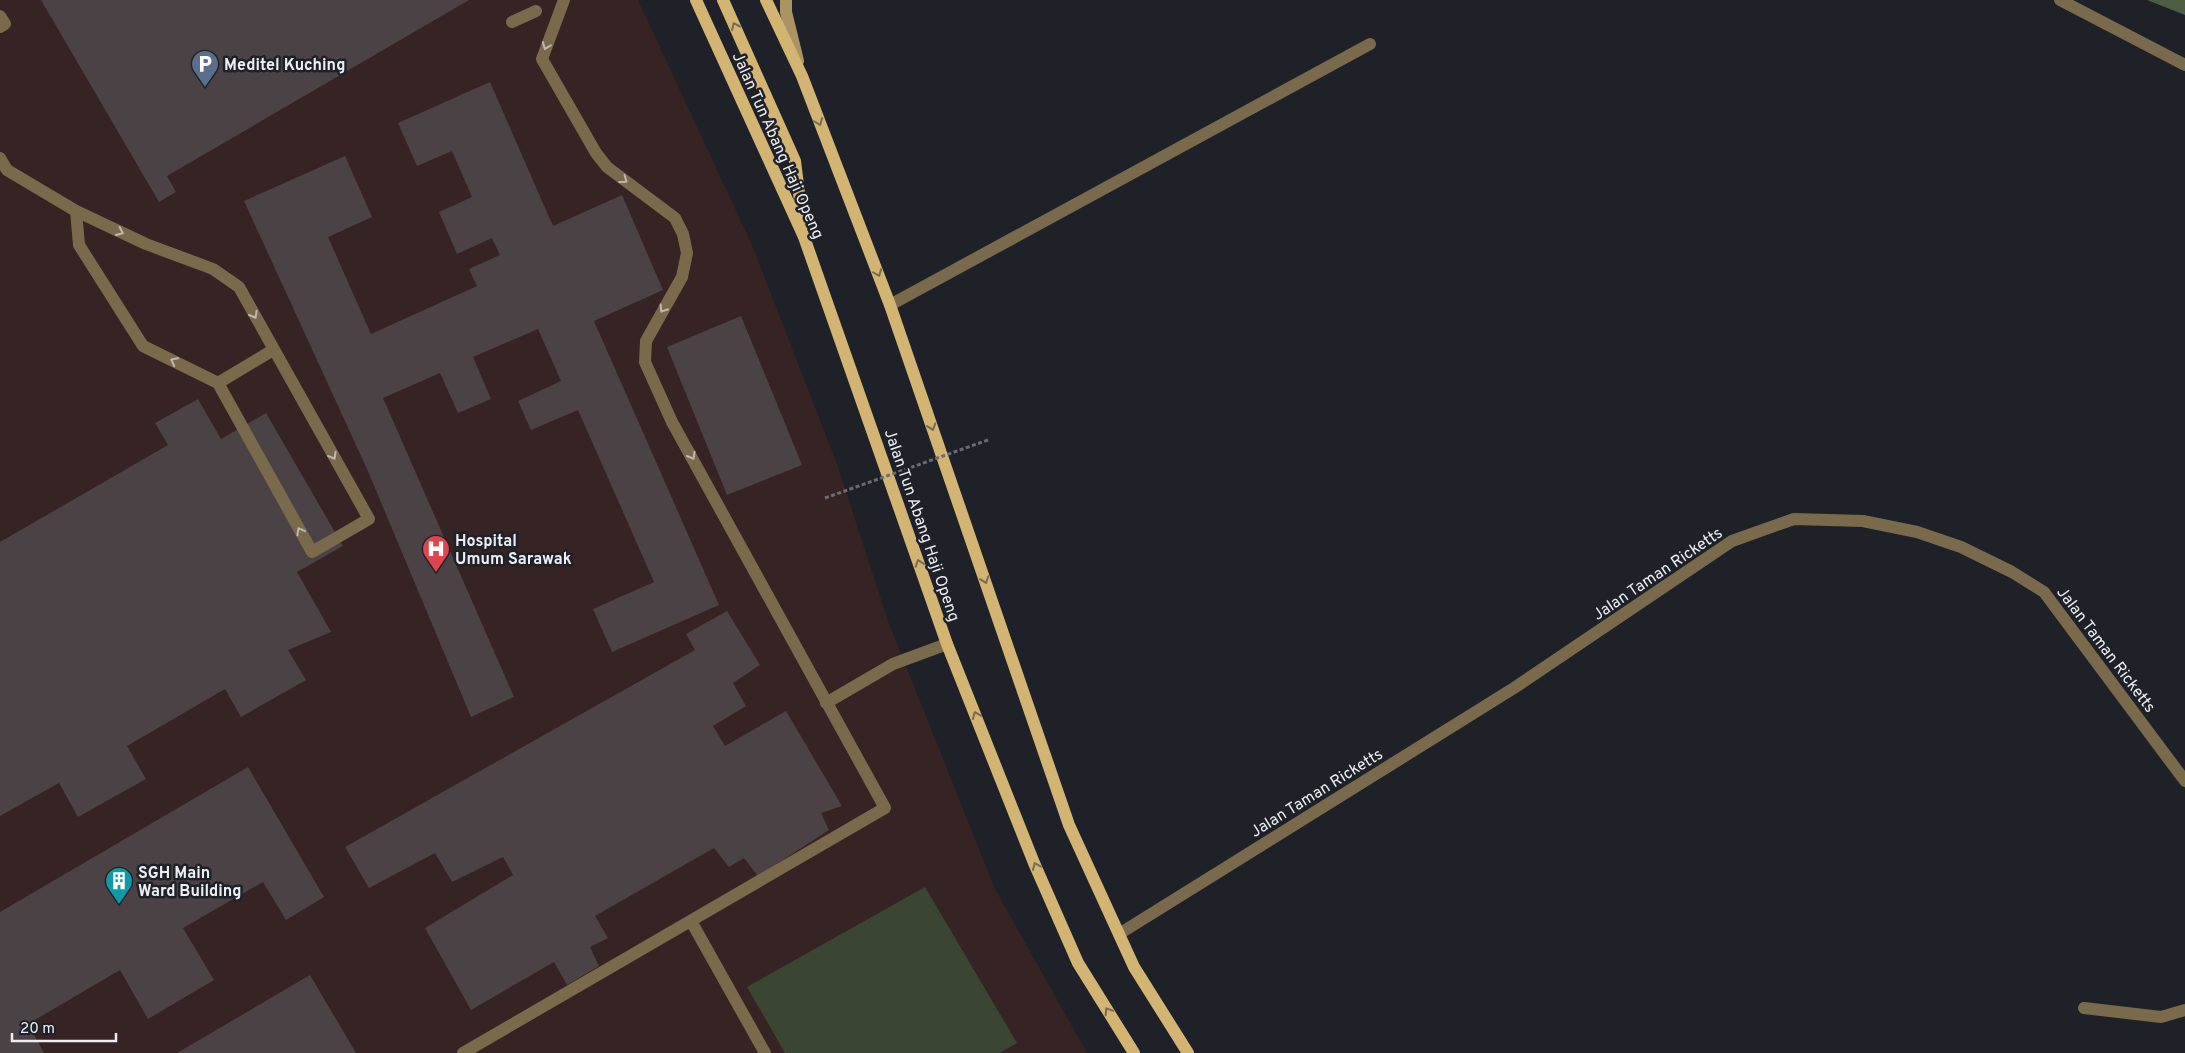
<svg xmlns="http://www.w3.org/2000/svg" width="2185" height="1053" viewBox="0 0 2185 1053" font-family="Overpass,sans-serif">
	<rect width="100%" height="100%" fill="#1e2228"/>
	<!-- medical -->
	<path fill="#362324" d="M0,0h638l114,245 85,219 52,160 106,265 92,164h-1087z"/>
	<!-- green -->
	<path fill="#3a4632" d="M925,887l92,156 -17,10h-215l-38,-66z"/>
	<!-- forest -->
	<path fill="#4d5d42" d="M2147,0h38v15z"/>
	<!-- building -->
	<path fill="#4b4245" d="M41,0h428l-302,176 9,16 -17,10z
		M490,82l63,144 69,-31 41,95 -69,31 125,284 -107,47 -19,-43 61,-27 -76,-172 -47,20 -13,-29 43,-20 -23,-52 -65,28 18,42 -33,14 -18,-40 -57,25 131,299 -43,20 -104,-248 -123,-268 101,-45 27,61 -44,20 43,97 106,-48 -8,-17 31,-14 -8,-17 -35,16 -18,-42 33,-15 -20,-46 -35,15 -19,-43z
		M741,316l61,149 -75,30 -60,-148z
		M198,399l23,40 45,-26 77,133 -46,26 34,60 -43,18 18,30 -65,37 -16,-28 -98,57 19,33 -68,38 -19,-34 -59,33v-274l168,-97 -13,-22z
		M727,611l33,54 -27,18 13,23 -33,20 12,20 61,-35 56,95 -21,7 8,17 -71,46 -14,-18 -15,9 -15,-19 -119,68 13,22 -18,9 9,19 -32,19 -13,-23 -83,48 -46,-82 88,-53 -10,-18 -51,25 -17,-29 -66,35 -24,-41 350,-197 -9,-16z
		M248,767l76,130 -38,23 -23,-38 -80,46 31,52 -66,39 -28,-49 -92,54 16,29h-44v-141z
		M310,975l46,78h-179z"/>
	<g fill="none" stroke-linecap="round" stroke-linejoin="round">
		<!-- lane -->
		<path stroke="#796a4c" stroke-width="12" d="M0,16l5,8 -5,3
			M512,22l24,-11
			M0,158l7,12 69,41 70,33 67,25 26,18 130,232 -57,33 -94,-169 -75,-37 -64,-101 -3,-34
			M218,383l55,-33
			M826,703l67,-39 54,-20
			M691,921l74,132
			M2084,1008l77,9 24,-7
			M463,1053l422,-245 -213,-386 -27,-60 1,-21 36,-64 5,-24 -4,-19 -8,-16 -68,-51 -11,-14 -54,-94 22,-59"/>
		<!-- street -->
		<path stroke="#796a4c" stroke-width="12" d="M2060,0l125,65
			M890,305l480,-261
			M1119,934l395,-246 218,-147 62,-22 69,2 54,11 44,15 51,25 32,20 141,189"/>
		<!-- secondary -->
		<path stroke="#ac9462" stroke-width="12" d="M786,0v12l12,49"/>
		<!-- primary -->
		<path stroke="#d3b473" stroke-width="12" d="M696,0l108,237 143,407 87,219 44,100 56,90
			M723,0l72,161 8,64
			M766,0l36,76 88,229 179,520 65,142 54,86"/>
		<!-- path-bridge -->
		<path stroke="#696c72" stroke-width="3" stroke-dasharray="4 2.5" stroke-linecap="butt" d="M825,498l163,-58"/>
	</g>
	<!-- one-way arrows -->
	<defs><path id="oneway-chevron" d="M-2-3.5L2.5 0L-2 3.5" fill="none" stroke-width="1.6" stroke-linecap="round" stroke-linejoin="round" transform="scale(1.25)"/></defs>
	<g stroke="#786b4e">
		<use href="#oneway-chevron" transform="translate(735 26) rotate(-114)"/>
		<use href="#oneway-chevron" transform="translate(819 122) rotate(69)"/>
		<use href="#oneway-chevron" transform="translate(878 273) rotate(69)"/>
		<use href="#oneway-chevron" transform="translate(932 427) rotate(71)"/>
		<use href="#oneway-chevron" transform="translate(919 563) rotate(-109)"/>
		<use href="#oneway-chevron" transform="translate(985 580) rotate(71)"/>
		<use href="#oneway-chevron" transform="translate(976 715) rotate(-112)"/>
		<use href="#oneway-chevron" transform="translate(1036 866) rotate(-113)"/>
		<use href="#oneway-chevron" transform="translate(1108 1011) rotate(-122)"/>
	</g>
	<g stroke="#beb9b0">
		<use href="#oneway-chevron" transform="translate(546 46) rotate(111)"/>
		<use href="#oneway-chevron" transform="translate(624 180) rotate(36)"/>
		<use href="#oneway-chevron" transform="translate(120 232) rotate(25)"/>
		<use href="#oneway-chevron" transform="translate(663 309) rotate(122)"/>
		<use href="#oneway-chevron" transform="translate(254 315) rotate(61)"/>
		<use href="#oneway-chevron" transform="translate(174 361) rotate(-153)"/>
		<use href="#oneway-chevron" transform="translate(333 456) rotate(61)"/>
		<use href="#oneway-chevron" transform="translate(692 456) rotate(60)"/>
		<use href="#oneway-chevron" transform="translate(300 531) rotate(-119)"/>
	</g>
	<!-- icons -->
	<defs>
		<symbol id="parking-pin" viewBox="-11 -11 22 30"><path d="M0 17L-7.5 6A9.5 9.5 0 1 1 7.5 6Z" fill="#5c6f8a" stroke="#1e2228"/><path d="M-3.5-5.5H1a3.5 3.5 0 0 1 0 7H-1V5.5H-3.5ZM-1-3.4V-.6H.8a1.4 1.4 0 0 0 0-2.8Z" fill="#fff"/></symbol>
		<symbol id="hospital-pin" viewBox="-11 -11 22 30"><path d="M0 17L-7.5 6A9.5 9.5 0 1 1 7.5 6Z" fill="#e0444e" stroke="#1e2228"/><path d="M-5-5h3v3.5h4V-5h3V5h-3V1.5h-4V5h-3Z" fill="#fff"/></symbol>
		<symbol id="building-pin" viewBox="-11 -11 22 30"><path d="M0 17L-7.5 6A9.5 9.5 0 1 1 7.5 6Z" fill="#0f9aa8" stroke="#1e2228"/><path d="M-4-6H4V6H1V3H-1V6H-4ZM-2.5-4.3h1.7v1.8h-1.7ZM.8-4.3h1.7v1.8H.8ZM-2.5-1h1.7V.8h-1.7ZM.8-1h1.7V.8H.8Z" fill="#fff"/></symbol>
	</defs>
	<g fill-rule="evenodd">
		<use href="#parking-pin" x="189" y="48" width="32" height="43"/>
		<use href="#hospital-pin" x="420" y="533" width="32" height="43"/>
		<use href="#building-pin" x="103" y="865" width="32" height="43"/>
	</g>
	<g text-anchor="middle" stroke-width="5" stroke-linejoin="round" paint-order="stroke">
		<!-- poi labels -->
		<g font-size="16" font-weight="bold" fill="#eceef3" stroke="#1e2228" text-anchor="start">
			<text x="224" y="70">Meditel Kuching</text>
			<text x="455" y="546">Hospital<tspan x="455" dy="18">Umum Sarawak</tspan></text>
			<text x="138" y="878">SGH Main<tspan x="138" dy="18">Ward Building</tspan></text>
		</g>
		<!-- street labels -->
		<g font-size="16" fill="#eceef3" stroke="#1e2228">
			<text transform="translate(779 145) rotate(66)" y="6">Jalan Tun Abang Haji Openg</text>
			<text transform="translate(923 525) rotate(71)" y="6">Jalan Tun Abang Haji Openg</text>
			<text transform="translate(1657 573) rotate(-34)" y="6">Jalan Taman Ricketts</text>
			<text transform="translate(2107 649) rotate(53)" y="6">Jalan Taman Ricketts</text>
			<text transform="translate(1316 792) rotate(-32)" y="6">Jalan Taman Ricketts</text>
		</g>
	</g>
	<!-- scale -->
	<path d="M12 1033v8h104v-8" fill="none" stroke="#eceef3" stroke-width="2.5"/>
	<text x="20" y="1033" font-size="15" fill="#eceef3" stroke="#1e2228" stroke-width="4" paint-order="stroke">20 m</text>
</svg>
